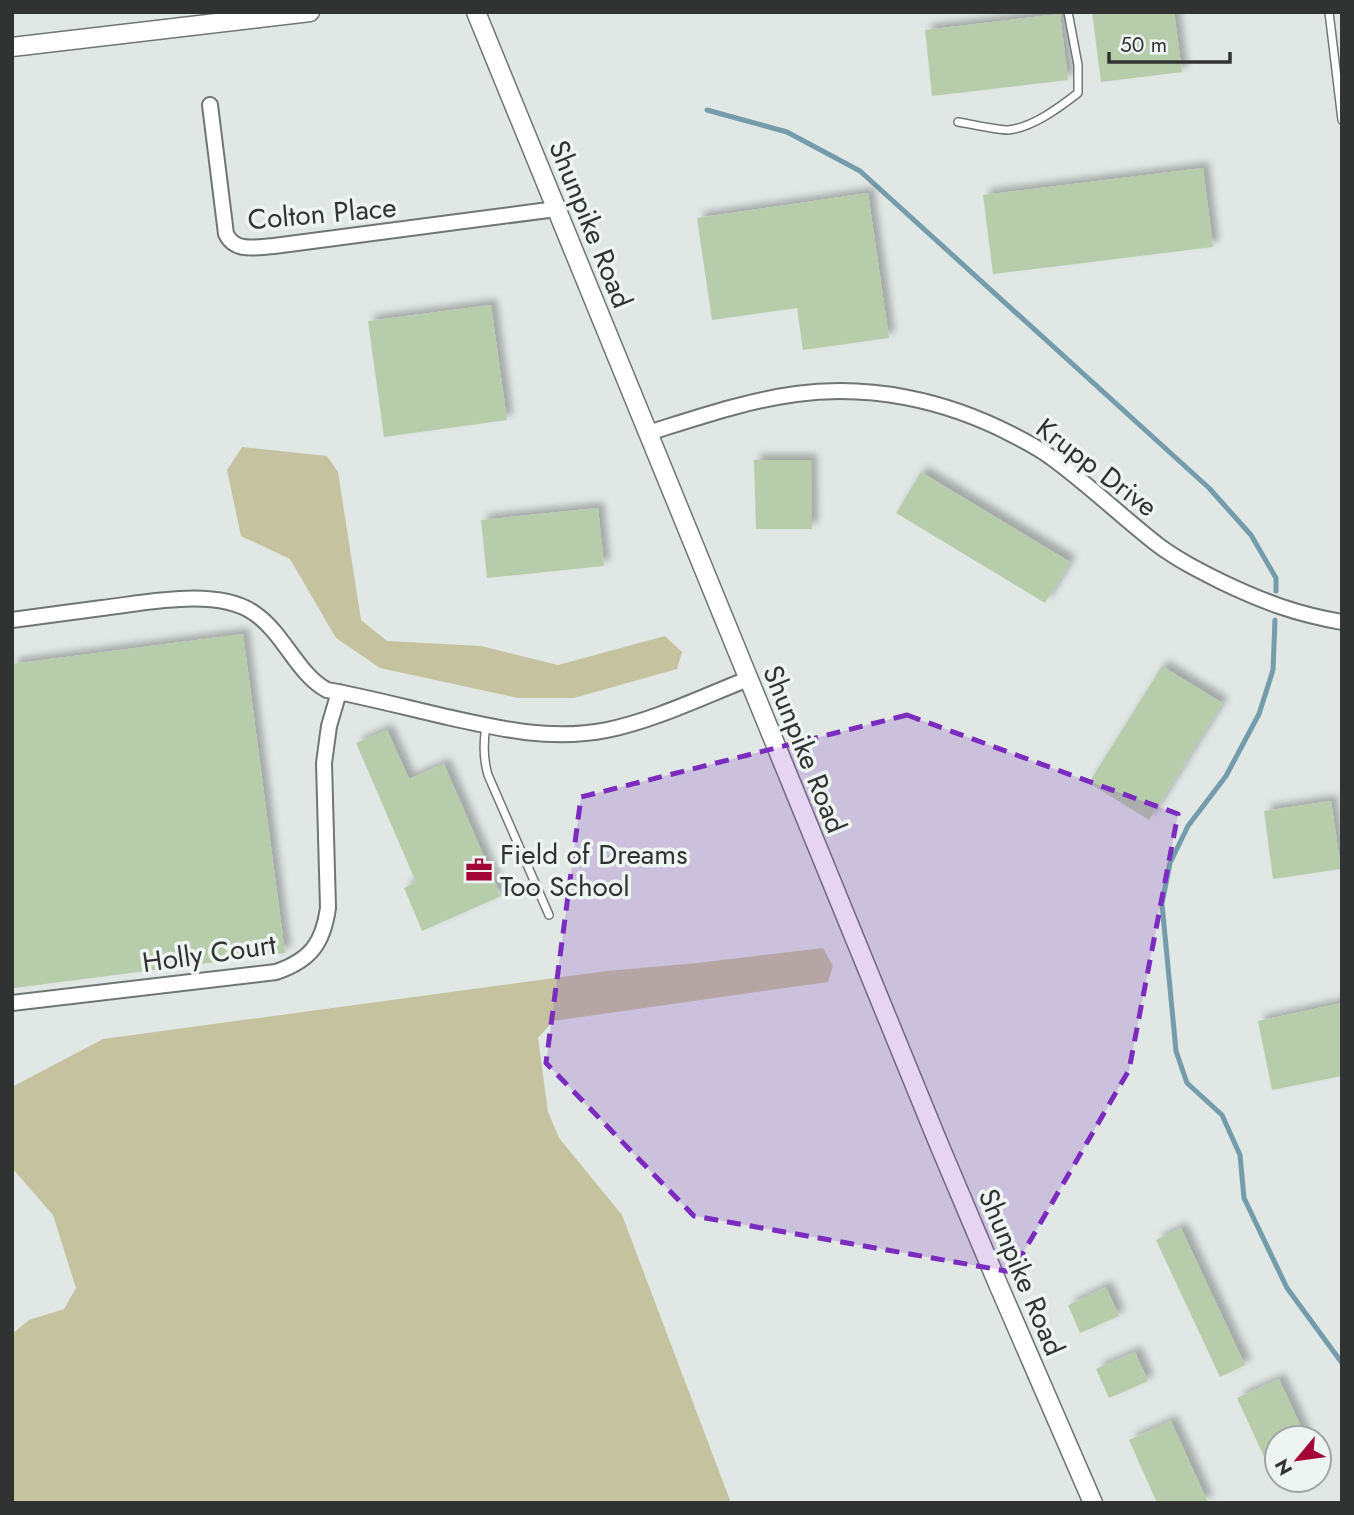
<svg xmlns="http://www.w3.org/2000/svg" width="1354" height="1515" viewBox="0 0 1354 1515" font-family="Jost,sans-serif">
	<defs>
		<filter id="shadow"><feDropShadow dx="6" dy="-6" stdDeviation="3.5" flood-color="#0004"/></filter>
	</defs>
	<rect width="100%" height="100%" fill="#e0e7e4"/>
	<!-- green -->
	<path fill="#c5c39f" d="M242,447l85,9 11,16 23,148 26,21 94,5 77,19 107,-29 17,16 -5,17 -103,29h-56l-138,-30 -44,-30 -46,-79 -49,-23 -14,-66z
		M823,948l10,18 -5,16 -275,39 -15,17 10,74 11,26 63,77 109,288h-719v-169l17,-14 35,-11 12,-21 -23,-73 -41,-47v-81l91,-48 504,-68 90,-8z"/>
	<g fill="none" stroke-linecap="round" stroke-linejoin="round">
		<!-- stream -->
		<path stroke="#749cab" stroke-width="5" d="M707,110l80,22 73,39 349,317 42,47 25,43v13
			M1275,620l-2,50 -14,44 -33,62 -38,50 -18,37 -8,41 14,147 11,32 35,32 18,40 4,43 43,90 55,75"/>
	</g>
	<!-- building -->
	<path fill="#b7ccab" filter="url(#shadow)" d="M1092,12h82l8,60 -81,10z
		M1060,14l8,66 -136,16 -7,-66z
		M1203,168l10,79 -220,27 -10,-79z
		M868,193l21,145 -86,12 -6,-42 -85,12 -15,-102z
		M491,305l16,115 -123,17 -16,-116z
		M754,460h57l1,69h-56z
		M921,472l149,90 -25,41 -149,-90z
		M598,508l6,58 -117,12 -6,-58z
		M243,634l42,319 -271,35 -2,-14v-310z
		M1162,666l60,37 -73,117 -60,-37z
		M387,730l22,49 35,-15 57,132 -79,35 -18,-43 12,-6 -60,-139z
		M1331,801l10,68 -68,10 -9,-68z
		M1342,1003v73l-70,14 -14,-69z
		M1181,1228l64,137 -25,12 -64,-137z
		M1106,1287l13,29 -39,17 -12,-28z
		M1135,1352l13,29 -39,17 -13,-29z
		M1279,1379l27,59h-29v47l-40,-87z
		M1171,1421l37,82h-51l-28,-63z"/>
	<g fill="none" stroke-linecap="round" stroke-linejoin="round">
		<defs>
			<path id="service" d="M1329,12l13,108
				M958,122c13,2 39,8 50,8 24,-2 52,-23 70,-37v-28l-10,-53
				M486,726c-3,18 -3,32 2,49l61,140"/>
			<path id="minor" d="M210,105l16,129c9,19 31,13 48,12l282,-37
				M648,433c48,-15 97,-32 148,-39 74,-10 149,6 215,40 14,7 28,14 41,24 37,27 70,59 106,87 20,15 42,26 64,37 42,20 74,32 120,40
				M12,620c30,-4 60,-8 90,-12 43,-5 115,-21 152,5 30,20 43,61 73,77 40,7 80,18 120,27 53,12 105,24 160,13 48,-10 95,-33 141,-51
				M12,1003l264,-31c35,-12 47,-29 52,-64l-4,-145 5,-37 10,-34"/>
			<path id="tertiary" d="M476,12l462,1130 60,142 95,219
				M12,47l298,-35"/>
		</defs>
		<!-- service casing -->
		<use href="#service" stroke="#707673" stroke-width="10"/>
		<!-- minor casing -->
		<use href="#minor" stroke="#707673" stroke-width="18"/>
		<!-- tertiary casing -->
		<use href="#tertiary" stroke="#707673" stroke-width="21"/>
		<!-- service -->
		<use href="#service" stroke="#fff" stroke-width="7"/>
		<!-- minor -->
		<use href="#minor" stroke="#fff" stroke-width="14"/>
		<!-- tertiary -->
		<use href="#tertiary" stroke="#fff" stroke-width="18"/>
	</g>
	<!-- marked area -->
	<path fill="#7b2cbf" fill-opacity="0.2" stroke="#7b2cbf" stroke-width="5" stroke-dasharray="14 9" stroke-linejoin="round" d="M907,715l271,99 -49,256 -117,202 -318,-56 -148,-153 35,-266z"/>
	<!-- icons -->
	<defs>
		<symbol id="office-bare" viewBox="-9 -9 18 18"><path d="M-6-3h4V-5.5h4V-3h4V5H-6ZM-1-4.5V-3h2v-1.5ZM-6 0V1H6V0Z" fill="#a30536" stroke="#eef4f1" stroke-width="2.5" paint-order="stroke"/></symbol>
	</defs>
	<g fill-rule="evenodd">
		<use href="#office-bare" x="460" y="851" width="38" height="38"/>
	</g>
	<g text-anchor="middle" stroke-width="7" stroke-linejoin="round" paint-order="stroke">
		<!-- street labels -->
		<g font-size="28" fill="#303332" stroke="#eef4f1">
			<text transform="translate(322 213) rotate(-5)" y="10">Colton Place</text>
			<text transform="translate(591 224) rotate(68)" y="10">Shunpike Road</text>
			<text transform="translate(1097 467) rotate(37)" y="10">Krupp Drive</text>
			<text transform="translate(805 749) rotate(68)" y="10">Shunpike Road</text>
			<text transform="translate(209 953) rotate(-8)" y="10">Holly Court</text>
			<text transform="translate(1022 1272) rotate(67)" y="10">Shunpike Road</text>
		</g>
		<!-- poi labels -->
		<g font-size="28" fill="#303332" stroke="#eef4f1" text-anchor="start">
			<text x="500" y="864">Field of Dreams<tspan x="500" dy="32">Too School</tspan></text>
		</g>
	</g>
	<!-- border -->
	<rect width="1354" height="1515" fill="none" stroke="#303332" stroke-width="28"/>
	<!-- north arrow -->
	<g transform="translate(1298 1459) rotate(241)"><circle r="33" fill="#eef4f1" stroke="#a2a7a5" stroke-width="2"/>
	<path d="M0-5L12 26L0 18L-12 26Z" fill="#a30536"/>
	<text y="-10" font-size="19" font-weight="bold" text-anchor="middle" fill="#303332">N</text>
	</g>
	<!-- scale -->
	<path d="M1109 52v10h121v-10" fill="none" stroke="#303332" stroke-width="3.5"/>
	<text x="1120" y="52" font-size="21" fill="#303332" stroke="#eef4f1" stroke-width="5" paint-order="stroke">50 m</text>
</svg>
